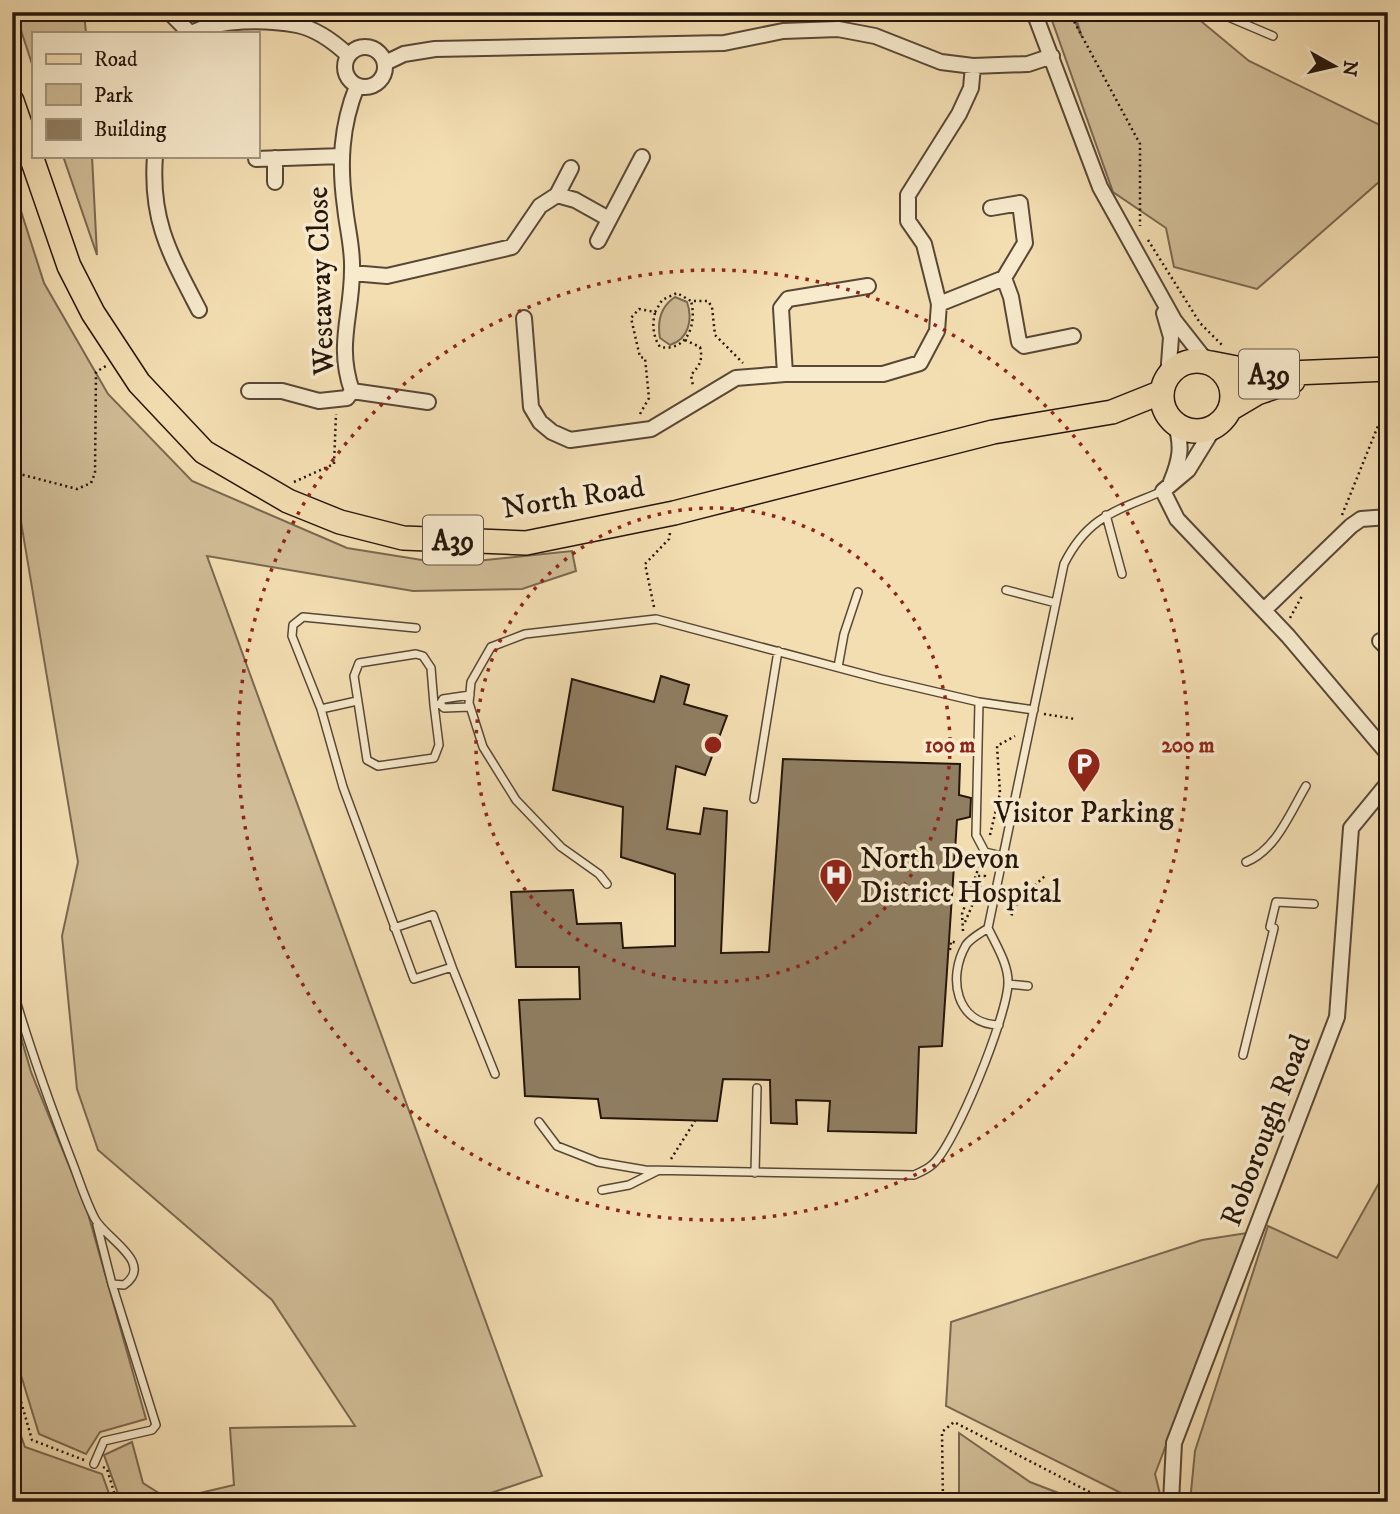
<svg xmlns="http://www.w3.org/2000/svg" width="1400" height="1514" viewBox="0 0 1400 1514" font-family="'IM FELL DW Pica',serif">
	<rect width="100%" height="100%" fill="#f3deb2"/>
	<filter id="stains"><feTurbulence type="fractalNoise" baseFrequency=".00286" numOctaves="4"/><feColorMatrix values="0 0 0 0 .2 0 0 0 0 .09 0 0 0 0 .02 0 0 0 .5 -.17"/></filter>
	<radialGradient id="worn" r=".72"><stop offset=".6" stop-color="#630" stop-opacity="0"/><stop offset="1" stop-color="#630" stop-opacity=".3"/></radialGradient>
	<!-- green -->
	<path fill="#d0bc96" stroke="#7a6850" stroke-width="2" d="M15,12h69l2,21h-53v34z
		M1049,12h22l11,25 -8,-25h116l59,49 131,64 8,9v40l-131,115 -83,-22 -8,-39 -53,-36z
		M63,156h29l5,99z
		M12,183l32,100 64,111 84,87 155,67 100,16 125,-13 4,20 -54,18 -109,2 -206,-35 335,920 -78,26h-343l-17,-47 28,-13 11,41 27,17 64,-15 -4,-57 125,-2 -83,-126 -174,-150 -21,-61 -15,-153 16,-74 -61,-364 -5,-12z
		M675,297l12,5c6,17 2,37 -17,43l-10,-7c-3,-17 0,-31 15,-41z
		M12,1006l19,66 56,138 59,209 -46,13 -14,22 -47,-20 -27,-88z
		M1388,1167v335h-198l5,-51 73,-225 69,32z
		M1247,1233l-92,241 7,28h-23l-193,-96 5,-84 251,-82z
		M12,1411l13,36 77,27 10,28h-100z
		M959,1433l71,49 52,20h-123z"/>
	<!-- building -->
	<path fill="#907e62" stroke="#25150b" stroke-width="2" d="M661,676l28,9 -5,19 43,12 -22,59 -29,-9 -9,63 33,5 4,-26 23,3 -6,142 48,-1 14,-193 177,5 -1,31 12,3 -1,19 -13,3 -15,226 -23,1 -3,86 -88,-2 2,-30 -34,-1 1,24 -26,-1 -1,-43 -47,-1 -6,42 -116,-3 -3,-19 -73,-3 -6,-96 61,-1 -1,-32h-63l-5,-75 62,-2 4,34 44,-1 2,25 52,-2v-72l-54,-17 2,-50 -70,-17 19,-111 82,23z"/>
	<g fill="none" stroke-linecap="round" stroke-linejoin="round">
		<defs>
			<path id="lane" d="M1219,13l54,23
				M1106,515l16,59
				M1006,590l50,13
				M838,667l6,-33 14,-42
				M979,702l-3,133 9,17 17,4
				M434,705l-3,-37 -8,-12 -7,-2 -57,9 -5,13 13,84 11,6 56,-8 5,-13 -5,-40 6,-1
				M470,707l-26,1 -4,-4 3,-5 27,-4
				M321,709l36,-8
				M754,799l24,-148
				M1246,862c30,-12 44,-49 60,-76
				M607,884l-8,-10 -38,-27 -45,-47 -33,-53 -14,-44 2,-21 20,-35 34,-13 131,-15 225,60 98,23 55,8
				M1270,927l6,-25 38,2
				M394,928l39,-13 19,52 -38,12 -71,-192 -22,-78 -29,-73 1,-11 10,-8 113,11
				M988,928c-7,5 -17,10 -22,17 -19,33 -10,79 33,80
				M452,967l43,107
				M1008,984l20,2
				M12,987c17,59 37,115 59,172 8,20 14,41 24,60 11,20 60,44 29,66l-12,-1 44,141 -4,5 -48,11 -10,23
				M1243,1055l31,-127
				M539,1122l18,24 41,16 47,8 269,5c7,-3 14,-6 19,-11 23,-21 74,-148 75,-180 1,-19 -12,-39 -20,-56l76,-364c24,-48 52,-53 99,-73
				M755,1173l2,-85
				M602,1190l27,-5 28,-14
				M97,1225l15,59"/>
			<path id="street" d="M169,12l21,21
				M1034,12l66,175 74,133 33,42
				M1219,12v1
				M191,33c29,-14 74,-14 106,-8 20,4 37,17 51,30
				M345 67a20 20 0 1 1 40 0a20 20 0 1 1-40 0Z
				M385,63l19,-9 31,-5 289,-6 59,-12 55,-2 37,7 66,26 32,4 55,-2 24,-8
				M155,156c-5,65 15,98 44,154
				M256,159l86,-3
				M275,182v-24
				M557,195l18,5 34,19
				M598,241l44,-84
				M352,273l35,3 125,-29 28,-41 17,-11 14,-27
				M1004,278l7,19 8,45 5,4 49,-10
				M939,304l65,-26 21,-35 -5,-40 -29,5
				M1164,313l7,24 -3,40
				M524,318l7,89 9,15 12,10 18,8 81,-11 85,-51 49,-4h98l37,-11 17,-32 2,-27 -15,-60 -16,-23v-26l51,-81 12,-26 2,-22
				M785,374l-4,-66 7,-9 80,-13
				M249,391h33l37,10 28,-3 5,-7 76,11
				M352,391c-16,-46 0,-76 0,-121 1,-22 -5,-42 -7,-63 -6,-43 -4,-81 12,-121
				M1215,426l-27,44 -25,21 14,28 111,117 100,118
				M1171,482c9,-22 12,-36 4,-59
				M1264,610l87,-84 10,-7 27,-2
				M1380,641l8,8
				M1171,1502l3,-59 163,-426 14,-189 37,-45"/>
			<path id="primary" d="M12,101l57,165 24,47 46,70 65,69 84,49 52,21 63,16 123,5 148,-30 319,-81 119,-20 50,-20
				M1162 396a35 35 0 1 1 70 0a35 35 0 1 1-70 0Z
				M1211,363l56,11 121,-5
				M1230,409l27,-16 36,-12"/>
		</defs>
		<!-- lane casing -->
		<use href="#lane" stroke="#584735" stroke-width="10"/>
		<!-- street casing -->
		<use href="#street" stroke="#584735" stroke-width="18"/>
		<!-- primary casing -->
		<use href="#primary" stroke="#25150b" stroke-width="26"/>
		<!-- path -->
		<path stroke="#25150b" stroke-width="2.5" stroke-dasharray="2 3.5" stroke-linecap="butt" d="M1069,12l71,132v82
			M1148,240l52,83 23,23
			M655,313c-3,11 -2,24 5,34 28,5 37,-24 31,-46
			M685,340l15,7c3,13 0,18 -9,28l2,11
			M640,414l9,-16 -4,-40 -5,-1 -9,-39 8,-9 16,3 7,-12 15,-7 14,8h17l4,6 3,28 28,28
			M12,472l65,17 14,-6 4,-10 1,-101 10,-6
			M294,482l40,-18 2,-50
			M1342,515l42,-104 -4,-24
			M654,607l-9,-43 24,-25 1,-6
			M1290,618l12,-22
			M1044,714l31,5
			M990,835l10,-42 -3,-47 18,-10
			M1005,895l14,4
			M1006,901l5,15 8,-16 27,-25
			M965,922l20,-46h-10
			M963,931l-1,-17 19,-53
			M950,950l1,-9 5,2
			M671,1159l24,-38
			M12,1370l20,70 52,20
			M103,1467l4,2 10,33
			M943,1502l-1,-70 12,-10 155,80"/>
		<!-- lane -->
		<use href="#lane" stroke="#f7eacd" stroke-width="7"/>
		<!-- street -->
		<use href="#street" stroke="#f7eacd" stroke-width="14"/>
		<!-- primary -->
		<use href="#primary" stroke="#f3deb2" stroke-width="23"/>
	</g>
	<!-- distance rings -->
	<g fill="none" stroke="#8f2418" stroke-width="3.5" stroke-dasharray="3.5 7">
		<circle cx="713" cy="745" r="237"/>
		<circle cx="713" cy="745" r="475"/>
	</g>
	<!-- icons -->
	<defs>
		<symbol id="parking-pin" viewBox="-11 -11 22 30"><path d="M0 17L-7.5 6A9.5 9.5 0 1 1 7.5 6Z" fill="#8f2418" stroke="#f7eacd"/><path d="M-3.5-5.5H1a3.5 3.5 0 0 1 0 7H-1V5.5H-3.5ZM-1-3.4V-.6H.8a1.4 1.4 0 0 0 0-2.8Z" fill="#fff"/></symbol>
		<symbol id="hospital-pin" viewBox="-11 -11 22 30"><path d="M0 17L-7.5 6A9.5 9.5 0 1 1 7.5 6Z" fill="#8f2418" stroke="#f7eacd"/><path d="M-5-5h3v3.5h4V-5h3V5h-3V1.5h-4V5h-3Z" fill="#fff"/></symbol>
	</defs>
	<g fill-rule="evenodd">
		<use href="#parking-pin" x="1065" y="745" width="38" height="52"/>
		<use href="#hospital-pin" x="817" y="856" width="38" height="52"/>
	</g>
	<g text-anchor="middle" stroke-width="7" stroke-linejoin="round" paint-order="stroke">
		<!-- shield labels -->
		<g fill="#f7eacd" stroke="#645545" stroke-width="2">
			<rect x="1239" y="349.5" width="60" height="49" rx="5"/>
			<rect x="423" y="515.5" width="60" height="49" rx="5"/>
		</g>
		<g font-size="28" font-weight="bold" fill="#25150b">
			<text x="1269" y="384">A39</text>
			<text x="453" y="550">A39</text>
		</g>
		<!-- street labels -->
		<g font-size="30" fill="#25150b" stroke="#f7eacd">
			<text transform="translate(320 281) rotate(-92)" y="10">Westaway Close</text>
			<text transform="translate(573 497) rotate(-9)" y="10">North Road</text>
			<text transform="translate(1265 1130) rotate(-69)" y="10">Roborough Road</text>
		</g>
		<!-- poi labels -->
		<g font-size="30" fill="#25150b" stroke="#f7eacd">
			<text x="1084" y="822">Visitor Parking</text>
			<text x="860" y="868" text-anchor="start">North Devon<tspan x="860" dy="34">District Hospital</tspan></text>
		</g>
	</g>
	<circle cx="713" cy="745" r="10" fill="#8f2418" stroke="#f7eacd" stroke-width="3.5"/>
	<g font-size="21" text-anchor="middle" font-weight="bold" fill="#8f2418" stroke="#f7eacd" stroke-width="7" stroke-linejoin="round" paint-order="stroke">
		<text x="950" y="752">100 m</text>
		<text x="1188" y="752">200 m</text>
	</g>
	<!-- margin -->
	<rect width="1400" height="1514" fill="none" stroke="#f3deb2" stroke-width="42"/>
	<rect x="14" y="14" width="1372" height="1486" fill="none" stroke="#25150b" stroke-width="3.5"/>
	<rect x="21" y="21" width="1358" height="1472" fill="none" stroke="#25150b" stroke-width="2"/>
	<!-- legend -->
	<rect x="32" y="32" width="228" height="126" fill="#f7eacd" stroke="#a3957f" stroke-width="2"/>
	<rect x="46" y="54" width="35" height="10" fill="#f3deb2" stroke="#a3957f" stroke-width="2"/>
	<text x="94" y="66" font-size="21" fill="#25150b">Road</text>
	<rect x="46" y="84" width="35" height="21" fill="#d0bc96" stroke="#a3957f" stroke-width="2"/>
	<text x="94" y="102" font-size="21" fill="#25150b">Park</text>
	<rect x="46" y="119" width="35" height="21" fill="#907e62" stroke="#a3957f" stroke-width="2"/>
	<text x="94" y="136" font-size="21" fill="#25150b">Building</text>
	<!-- north arrow -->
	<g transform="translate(1334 66) rotate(98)" stroke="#f7eacd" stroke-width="5" paint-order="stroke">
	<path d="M0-5L12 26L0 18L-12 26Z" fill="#25150b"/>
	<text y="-10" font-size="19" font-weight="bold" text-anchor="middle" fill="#25150b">N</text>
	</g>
	<rect width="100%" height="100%" filter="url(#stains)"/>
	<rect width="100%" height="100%" fill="url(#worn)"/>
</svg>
